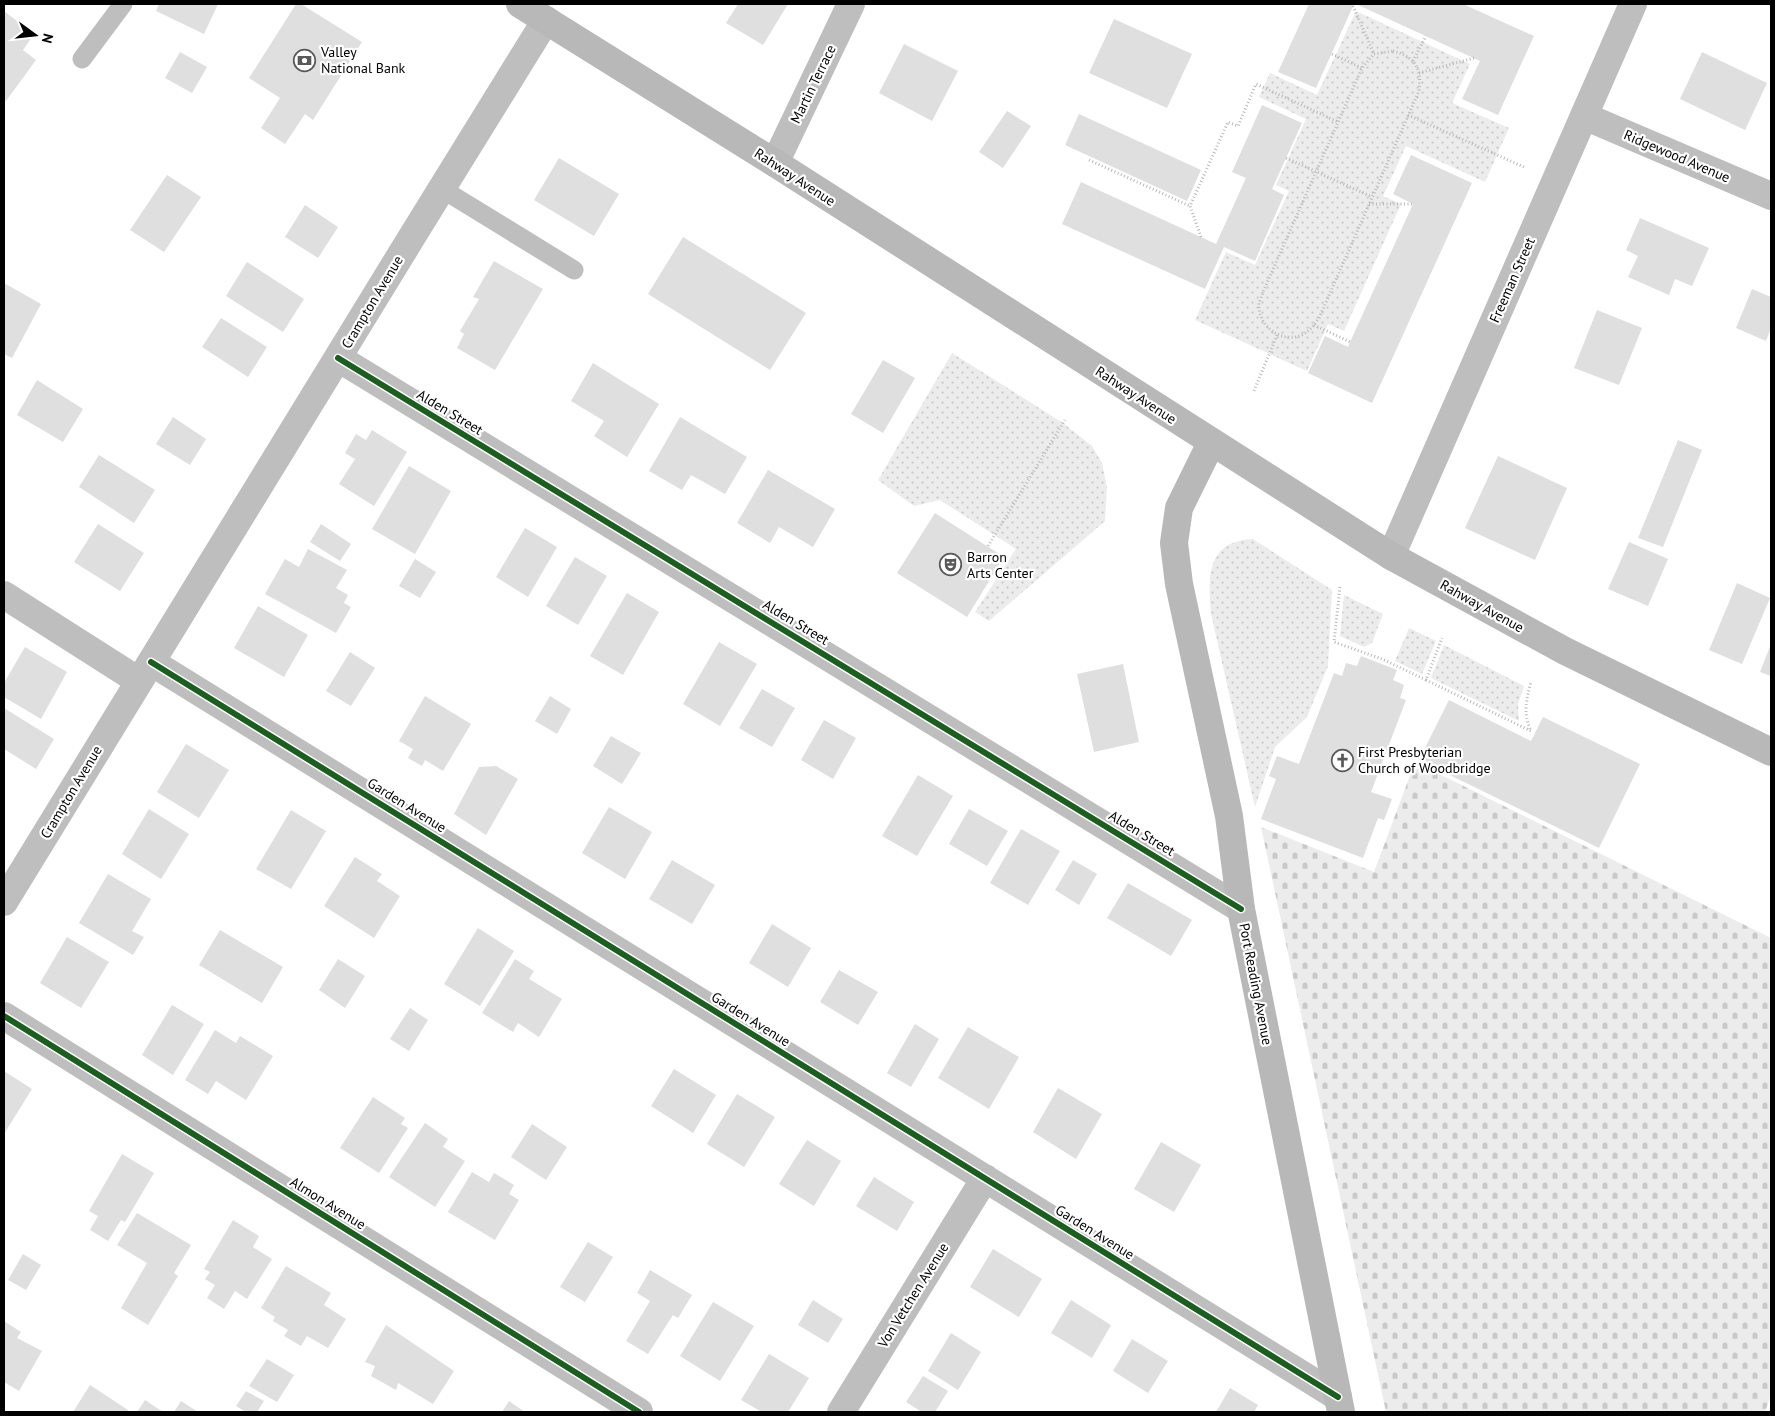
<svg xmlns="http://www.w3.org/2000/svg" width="1775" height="1416" viewBox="0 0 1775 1416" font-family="'PT Sans',sans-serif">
	<defs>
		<pattern id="grass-dots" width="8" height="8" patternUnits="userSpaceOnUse" patternTransform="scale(1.25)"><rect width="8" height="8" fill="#ececec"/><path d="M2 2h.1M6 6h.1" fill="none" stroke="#c9c9c9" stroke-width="1.8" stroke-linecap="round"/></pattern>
		<pattern id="cemetery-stones" width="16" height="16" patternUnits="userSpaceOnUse" patternTransform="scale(1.25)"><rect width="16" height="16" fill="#ececec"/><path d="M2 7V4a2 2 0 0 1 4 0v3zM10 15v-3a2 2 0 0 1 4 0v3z" fill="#c9c9c9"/></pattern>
	</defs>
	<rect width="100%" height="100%" fill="#fff"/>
	<!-- grass -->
	<path fill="url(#grass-dots)" d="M1356,11l114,53 -18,39 57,25 -24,54 -79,-36 -23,50 18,8 -57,127 -16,-7 -21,47 -112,-51 31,-68 29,13 34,-74 -13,-6 30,-66 -47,-22 11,-24 47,22z
		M952,353l111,70 29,23 10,17 5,24 -2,34 -116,100 -14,-9 41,-63 -76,-49 -26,6 -36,-26z
		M1253,539l79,51 -4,76 -21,51 -32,30 -20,60 -44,-193c-3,-37 -5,-73 42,-75z
		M1344,595l39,19 -11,29 -8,4 -24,-11z
		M1409,628l27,13 -14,33 -27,-13z
		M1444,645l80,41 -6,18 1,17 -88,-43z"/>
	<!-- cemetery -->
	<path fill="url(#cemetery-stones)" d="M1415,762l356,176v457l-6,17h-379l-125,-585 113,45z"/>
	<!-- building -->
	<path fill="#dfdfdf" d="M159,4h59l-14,30 -48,-23z
		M296,4h5l61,38 -49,78 -8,-6 -20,30 -24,-16 19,-30 -31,-20z
		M738,4h50l-25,41 -37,-22z
		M1309,4h45l-38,84 -38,-16z
		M1356,4h107l71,32 -36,79 -36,-16 18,-38z
		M4,11l30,23 -11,16 13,10 -30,41 -2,-2z
		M1114,19l78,35 -25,54 -78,-35z
		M904,44l54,27 -26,50 -53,-28z
		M180,52l27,15 -15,26 -27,-15z
		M1702,52l65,31 -22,47 -65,-31z
		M1262,105l40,18 -30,66 12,6 -29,66 -31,-14 -19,42 -143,-65 19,-42 135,62 30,-66 -14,-6z
		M1007,111l24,15 -28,42 -24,-16z
		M1079,114l122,56 -14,31 -122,-56z
		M1411,155l61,28 -100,220 -64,-30 17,-37 23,11 2,-5 63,-138 -20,-10z
		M559,158l60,36 -25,42 -60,-36z
		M167,175l34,22 -37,55 -34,-22z
		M305,205l33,22 -20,31 -33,-21z
		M1640,218l69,30 -17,38 -17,-7 -6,16 -41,-18 10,-21 -12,-6z
		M683,237l123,76 -36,57 -122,-76z
		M494,261l49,28 -48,81 -38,-22 7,-14 -4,-3 19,-32 -6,-2z
		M247,262l57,37 -21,33 -57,-36z
		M4,283l37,21 -29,54 -8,-4z
		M1752,289l19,8v31l-5,13 -30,-13z
		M1597,310l45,18 -23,57 -45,-17z
		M221,318l46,29 -19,30 -46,-30z
		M883,360l32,18 -32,55 -32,-19z
		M593,363l66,41 -32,53 -33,-21 10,-15 -33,-20z
		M37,380l46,29 -20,33 -46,-27z
		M173,417l33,22 -16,26 -34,-21z
		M680,417l67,40 -22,37 -34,-19 -9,15 -33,-19z
		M372,430l35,22 -33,54 -35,-22 16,-25 -10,-6 11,-19 10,6z
		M1678,440l24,10 -39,97 -25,-9z
		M99,455l56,35 -21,33 -55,-36z
		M1498,456l69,32 -32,72 -70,-32z
		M409,466l42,25 -36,63 -43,-25z
		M768,470l67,39 -22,38 -34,-20 -9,16 -33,-20z
		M935,513l69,44 -37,60 -70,-44z
		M98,524l46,29 -24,38 -46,-29z
		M321,524l30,20 -11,17 -30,-19z
		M525,528l32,19 -29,50 -32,-20z
		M1629,542l39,17 -20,47 -40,-17z
		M308,549l39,21 -11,18 12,7 -4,8 7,4 -15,26 -71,-39 20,-35 14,8z
		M575,557l32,19 -29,49 -32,-19z
		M415,559l21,13 -16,26 -21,-12z
		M1737,583l33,15 -28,66 -33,-14z
		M627,593l32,19 -36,63 -33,-19z
		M258,606l50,29 -24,42 -50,-29z
		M719,642l38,22 -37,62 -37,-22z
		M1771,644v32l-11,-4z
		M25,647l42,25 -26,47 -37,-22v-14z
		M350,652l25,16 -24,38 -25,-15z
		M1361,656l36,14 -4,10 11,5 -4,13 6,2 -35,92 21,7 -8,21 -6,-2 -15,40 -102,-39 15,-40 -7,-3 8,-20 22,8 35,-91 8,3 4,-13 11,3z
		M1123,664l16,78 -45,10 -17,-78z
		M762,689l33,19 -23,39 -33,-19z
		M425,696l46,28 -28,47 -18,-11 -3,6 -14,-8 5,-9 -14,-8z
		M550,696l21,13 -14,25 -22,-13z
		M1449,700l82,41 12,-24 97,47 -41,84 -180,-88z
		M4,708l50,31 -18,30 -32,-20z
		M824,720l32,18 -23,41 -32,-19z
		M611,736l30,17 -19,31 -29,-18z
		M186,744l43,26 -30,48 -42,-26z
		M496,766l22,13 -32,56 -32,-21 25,-47z
		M918,775l35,21 -36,60 -35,-20z
		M609,807l43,25 -27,47 -43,-26z
		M149,809l40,25 -28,45 -39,-25z
		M969,809l39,22 -21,35 -38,-22z
		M291,810l35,21 -35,58 -35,-20z
		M1021,829l39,22 -32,54 -38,-22z
		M355,857l27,17 -5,7 23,15 -26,42 -50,-32z
		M672,860l43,25 -23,39 -43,-25z
		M1073,860l24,14 -18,31 -24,-15z
		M108,874l43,25 -19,32 12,6 -11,18 -54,-32z
		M1128,883l64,37 -21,36 -64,-38z
		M772,924l39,24 -23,39 -39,-24z
		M478,928l36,23 -34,55 -36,-22z
		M220,930l63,37 -21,36 -63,-38z
		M67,937l42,25 -28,46 -41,-25z
		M338,959l27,17 -20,32 -26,-18z
		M515,959l19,12 -5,8 33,20 -23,38 -21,-14 -5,9 -31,-19z
		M839,970l39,22 -20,33 -38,-23z
		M172,1005l32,19 -31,51 -31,-20z
		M410,1008l18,12 -19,31 -19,-12z
		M915,1024l24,15 -28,48 -24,-14z
		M968,1027l51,30 -30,52 -51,-31z
		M215,1030l21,13 4,-7 33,20 -27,44 -30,-19 -8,13 -23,-14z
		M674,1069l42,26 -23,38 -42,-27z
		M4,1071l28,18 -28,45z
		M1058,1088l44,26 -26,45 -43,-27z
		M737,1094l38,23 -31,50 -37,-23z
		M373,1097l32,21 -4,6 7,4 -29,45 -39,-25z
		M425,1123l23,16 -5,8 22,14 -30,46 -46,-30z
		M532,1124l35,23 -21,33 -35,-23z
		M807,1140l34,21 -27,45 -35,-22z
		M1161,1142l40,23 -27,47 -40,-23z
		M122,1154l32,19 -29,49 -4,-2 -13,21 -18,-11 8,-14 -9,-5z
		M472,1172l17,10 5,-9 20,12 -5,9 10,6 -24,40 -47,-28z
		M874,1177l40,25 -17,29 -41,-25z
		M137,1213l54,32 -17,28 4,3 -30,49 -27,-17 26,-45 -30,-18z
		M233,1220l26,16 -6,11 19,12 -25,40 -12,-8 -11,18 -17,-11 8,-13 -10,-6 5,-7 -6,-3z
		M588,1242l25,15 -28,45 -25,-15z
		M993,1249l49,30 -23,38 -49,-30z
		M23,1254l18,11 -15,25 -18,-10z
		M286,1266l45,27 -7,12 22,14 -18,29 -21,-12 -6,10 -17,-10 4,-6 -15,-9 2,-4 -14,-9z
		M650,1270l42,25 -14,23 -5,-3 -25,39 -22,-13 24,-40 -13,-8z
		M813,1300l30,19 -15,24 -30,-18z
		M1071,1300l40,25 -19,33 -41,-25z
		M713,1302l41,24 -34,55 -40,-25z
		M4,1321l17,11 -4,6 25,13 -23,40 -15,-9z
		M386,1325l68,46 -21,33 -35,-21 -2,7 -25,-14 4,-10 -10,-4z
		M951,1333l30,19 -23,38 -30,-19z
		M1132,1339l36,22 -20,32 -35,-22z
		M769,1354l40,24 -21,34h-26l-21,-12z
		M267,1359l27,16 -17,27 -28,-16z
		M923,1376l25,15 -13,21h-13l-16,-10z
		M90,1385l38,25 -1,2h-54z
		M1230,1388l28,17 -4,7h-38z
		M246,1391l18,10 -7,11h-11l-10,-6z
		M145,1400l18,12h-26z
		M181,1401l17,11h-24z
		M509,1401l16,11h-23z"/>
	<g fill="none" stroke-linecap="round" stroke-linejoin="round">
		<!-- path -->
		<path stroke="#b9b9b9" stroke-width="3" stroke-dasharray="1 2.5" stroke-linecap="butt" d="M1353,6l21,48
			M1393,51c22,6 29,17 26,40l-100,227c-5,7 -9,13 -17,17 -20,9 -45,-9 -43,-32 1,-3 3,-7 4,-11l99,-224 12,-14z
			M1332,54l30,14
			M1413,61l13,-25
			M1419,73l55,-15
			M1408,115l116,52
			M1286,158l86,39
			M1089,160l101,46
			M1369,204h44
			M1201,237l-11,-31 38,-84 10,4 18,-42 82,38
			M1314,325l36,17
			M1254,391l23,-56
			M988,546l77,-126
			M1340,587l-6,55 48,17 44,21 16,-42
			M1426,680l105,51c-8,-17 -5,-31 0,-49"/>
		<!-- lane -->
		<path stroke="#bebebe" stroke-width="19" d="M82,59l41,-55
			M442,189l132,81"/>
		<!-- street -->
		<path stroke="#bebebe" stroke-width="28" d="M1584,116l187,80
			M775,163l76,-159
			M338,358l903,551
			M1391,556l242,-552
			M4,595l135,86
			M151,662l1187,735
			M4,902l409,-667 133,-215
			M4,1016l635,396
			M841,1412l144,-234"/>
		<!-- secondary -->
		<path stroke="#b8b8b8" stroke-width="28" d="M520,4l255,159 616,393 174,95 206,101
			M1211,443l-32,65 -5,35 5,41 50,232 12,93 100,503"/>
		<defs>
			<path id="cycleway" d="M338,358l903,551
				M151,662l1187,735
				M4,1016l635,396"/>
		</defs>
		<!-- cycleway casing -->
		<use href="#cycleway" stroke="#fff" stroke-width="9"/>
		<!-- cycleway -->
		<use href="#cycleway" stroke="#1b5e20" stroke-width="6"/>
	</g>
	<!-- icons -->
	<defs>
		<symbol id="bank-ring" viewBox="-11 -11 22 22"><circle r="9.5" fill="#fff" stroke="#595959" stroke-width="1.5"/><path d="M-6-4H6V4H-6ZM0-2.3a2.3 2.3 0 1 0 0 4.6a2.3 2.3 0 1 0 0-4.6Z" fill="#595959"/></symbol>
		<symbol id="theatre-ring" viewBox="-11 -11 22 22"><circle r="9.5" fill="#fff" stroke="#595959" stroke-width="1.5"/><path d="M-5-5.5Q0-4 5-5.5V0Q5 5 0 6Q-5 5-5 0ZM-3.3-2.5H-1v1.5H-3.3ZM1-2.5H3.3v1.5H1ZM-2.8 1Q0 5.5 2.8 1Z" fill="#595959"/></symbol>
		<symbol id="church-ring" viewBox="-11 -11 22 22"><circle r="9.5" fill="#fff" stroke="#595959" stroke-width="1.5"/><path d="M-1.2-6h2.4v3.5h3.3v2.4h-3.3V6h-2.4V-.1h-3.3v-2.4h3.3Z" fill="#595959"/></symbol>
	</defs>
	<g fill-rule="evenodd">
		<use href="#bank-ring" x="292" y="48" width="25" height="25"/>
		<use href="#theatre-ring" x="938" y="552" width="25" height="25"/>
		<use href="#church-ring" x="1330" y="748" width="25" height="25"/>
	</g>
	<g text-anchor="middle" stroke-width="4.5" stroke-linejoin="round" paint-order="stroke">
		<!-- poi labels -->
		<g font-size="14" fill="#000" stroke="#fff" text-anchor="start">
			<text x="321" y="57">Valley<tspan x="321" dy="16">National Bank</tspan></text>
			<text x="967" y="562">Barron<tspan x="967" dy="16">Arts Center</tspan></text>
			<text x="1358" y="757">First Presbyterian<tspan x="1358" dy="16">Church of Woodbridge</tspan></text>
		</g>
		<!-- street labels -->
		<g font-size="14" fill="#000" stroke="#fff">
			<text transform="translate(813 84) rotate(-64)" y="5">Martin Terrace</text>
			<text transform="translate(1677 156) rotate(23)" y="5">Ridgewood Avenue</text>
			<text transform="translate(795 177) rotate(33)" y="5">Rahway Avenue</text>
			<text transform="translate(1512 280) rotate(-66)" y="5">Freeman Street</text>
			<text transform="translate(372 302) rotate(-59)" y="5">Crampton Avenue</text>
			<text transform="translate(1136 395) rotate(33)" y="5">Rahway Avenue</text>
			<text transform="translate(450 412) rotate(31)" y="5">Alden Street</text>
			<text transform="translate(1482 606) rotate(29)" y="5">Rahway Avenue</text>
			<text transform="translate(796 622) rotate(31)" y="5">Alden Street</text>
			<text transform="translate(71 792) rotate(-59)" y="5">Crampton Avenue</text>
			<text transform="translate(407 805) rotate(32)" y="5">Garden Avenue</text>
			<text transform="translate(1142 833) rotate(31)" y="5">Alden Street</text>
			<text transform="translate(1256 984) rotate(79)" y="5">Port Reading Avenue</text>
			<text transform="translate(751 1019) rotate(32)" y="5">Garden Avenue</text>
			<text transform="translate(328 1203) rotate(32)" y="5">Almon Avenue</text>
			<text transform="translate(1095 1232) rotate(32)" y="5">Garden Avenue</text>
			<text transform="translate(913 1295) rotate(-58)" y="5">Von Vetchen Avenue</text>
		</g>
	</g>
	<!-- border -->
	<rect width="1775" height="1416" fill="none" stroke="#000000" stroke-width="10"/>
	<!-- north arrow -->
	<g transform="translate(35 35) rotate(105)" stroke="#ffffff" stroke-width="4" paint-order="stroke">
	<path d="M0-4L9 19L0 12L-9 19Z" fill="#000000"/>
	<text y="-8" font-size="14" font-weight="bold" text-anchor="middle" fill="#000000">N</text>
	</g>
</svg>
